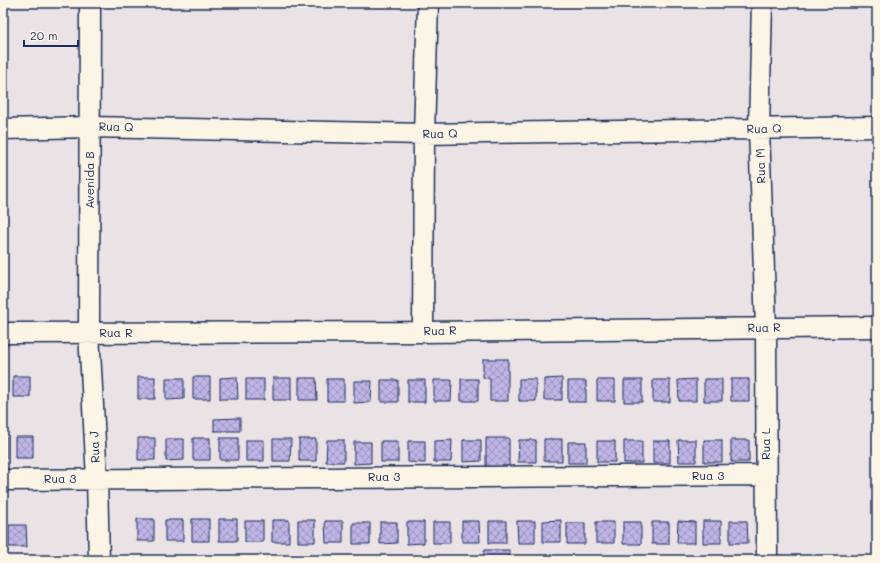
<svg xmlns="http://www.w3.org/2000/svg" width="880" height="563" viewBox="0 0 880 563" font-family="Mali,sans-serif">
	<defs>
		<pattern id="building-cross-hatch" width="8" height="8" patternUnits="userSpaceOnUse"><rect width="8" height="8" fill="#c0b5e6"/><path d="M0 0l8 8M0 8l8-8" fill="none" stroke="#9b94be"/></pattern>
	</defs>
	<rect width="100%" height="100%" fill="#eae2e5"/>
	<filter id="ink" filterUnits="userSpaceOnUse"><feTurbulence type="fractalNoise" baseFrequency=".025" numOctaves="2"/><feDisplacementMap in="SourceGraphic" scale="8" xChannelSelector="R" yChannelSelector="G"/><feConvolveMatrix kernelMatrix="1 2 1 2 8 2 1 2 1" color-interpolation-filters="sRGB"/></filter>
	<g filter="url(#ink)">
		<!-- building -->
		<path fill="url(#building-cross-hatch)" stroke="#1b2f5e" d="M483,359h25v42h-18v-22l-7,-2z
			M13,376h17v21h-17z
			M138,377h17v22h-17z
			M193,377h17v22h-17z
			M237,377l1,22h-18v-21z
			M166,378h18v21l-18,1z
			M273,378h18v22h-18z
			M299,378h17l1,22h-18z
			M562,378v22h-18v-21z
			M246,379h18v21h-18z
			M327,379h17v22h-17z
			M461,379h17v22h-17z
			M519,379h17v22h-17z
			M696,379v22h-17l-1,-21z
			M704,379h18v22h-18z
			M731,379h18v22h-18z
			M381,380h17v22h-17z
			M408,380h17v22h-17z
			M434,380h18l-1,21h-17z
			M597,380h18v21h-18z
			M624,380h18v22h-18z
			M653,380h17v22h-17z
			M354,381h18l-1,21 -17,1z
			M568,381h18v21h-18z
			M240,418v13h-26v-12z
			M3,437h3v22h-3z
			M15,437h18v21h-18z
			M138,438h17v22h-17z
			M193,438h17v22h-17z
			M220,438h18v22h-18z
			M486,438h23v29h-23z
			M166,439h18v21l-18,1z
			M273,439h18l-1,22h-17z
			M299,439h17v22h-17z
			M544,439h18v22h-18z
			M246,440h18v21h-18z
			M327,440h17v22h-18z
			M452,440l-1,22h-17v-21z
			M463,440h18v21l-18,1z
			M519,440h17v22h-18z
			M678,440h18v22h-17z
			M704,440h18v22h-18z
			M731,440h18v22h-18z
			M381,441h17v21h-17z
			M408,441h17v22l-17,-1z
			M597,441h18v21h-18z
			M624,441h18v22h-18z
			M653,441h17v22h-17z
			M354,442h17v21l-17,1z
			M568,442h18v21h-18z
			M137,519h17v22h-17z
			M192,519h17v22h-17z
			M219,519h18v22h-18z
			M165,520h18v21h-18z
			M272,520h17v22h-17z
			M298,520h17v22h-17z
			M561,520v22h-18v-21z
			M245,521h18v21h-18z
			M325,521h18v22h-17z
			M462,521h17l1,21h-18z
			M489,521h17v22h-17z
			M517,521h18v22h-17z
			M678,521l17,1v21h-18z
			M703,521h18v22h-18z
			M730,521h17l1,22h-18z
			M380,522h17v21l-17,1z
			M407,522h17v21l-17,1z
			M433,522h17v21h-17z
			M596,522h18v21h-18z
			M623,522h18v22h-18z
			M652,522h17v22h-17z
			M353,523h17v21h-17z
			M567,523h18v21h-18z
			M9,525h17l1,22h-18z
			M484,550h25l1,10h-26z"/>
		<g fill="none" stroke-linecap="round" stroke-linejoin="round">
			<defs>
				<path id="minor" d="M90,3l-1,330 8,146 2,81
					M762,3l-3,126 7,199 1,232
					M3,129l87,-2 334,7 453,-7
					M423,332l1,-198 4,-131
					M3,333l420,-1 454,-5
					M3,480l763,-5"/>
			</defs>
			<!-- minor casing -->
			<use href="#minor" stroke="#1b2f5e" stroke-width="23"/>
			<!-- minor -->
			<use href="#minor" stroke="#fcf5e5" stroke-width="20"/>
		</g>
	</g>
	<g text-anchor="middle" stroke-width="3" stroke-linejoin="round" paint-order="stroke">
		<!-- street labels -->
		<g font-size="12" fill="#1b2f5e" stroke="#fcf5e5">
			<text transform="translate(116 127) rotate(1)" y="4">Rua Q</text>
			<text transform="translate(764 129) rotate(-1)" y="4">Rua Q</text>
			<text transform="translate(440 134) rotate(-1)" y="4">Rua Q</text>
			<text transform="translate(761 166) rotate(-92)" y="4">Rua M</text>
			<text transform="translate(90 180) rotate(-90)" y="4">Avenida B</text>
			<text transform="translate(764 328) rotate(-1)" y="4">Rua R</text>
			<text transform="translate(440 331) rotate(-1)" y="4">Rua R</text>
			<text x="116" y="337">Rua R</text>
			<text transform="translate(766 444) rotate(-90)" y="4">Rua L</text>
			<text transform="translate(95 447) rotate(-93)" y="4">Rua J</text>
			<text x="708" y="480">Rua 3</text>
			<text x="384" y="481">Rua 3</text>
			<text x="60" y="483">Rua 3</text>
		</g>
	</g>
	<!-- margin -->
	<rect width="880" height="563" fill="none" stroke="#fcf5e5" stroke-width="16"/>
	<rect x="8" y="8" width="864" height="547" fill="none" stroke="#1b2f5e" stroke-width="1.5" filter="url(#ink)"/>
	<!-- scale -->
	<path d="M24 40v6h54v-6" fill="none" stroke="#1b2f5e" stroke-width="2"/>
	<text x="30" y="40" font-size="12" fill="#1b2f5e" stroke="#fcf5e5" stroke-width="3" paint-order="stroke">20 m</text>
</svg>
